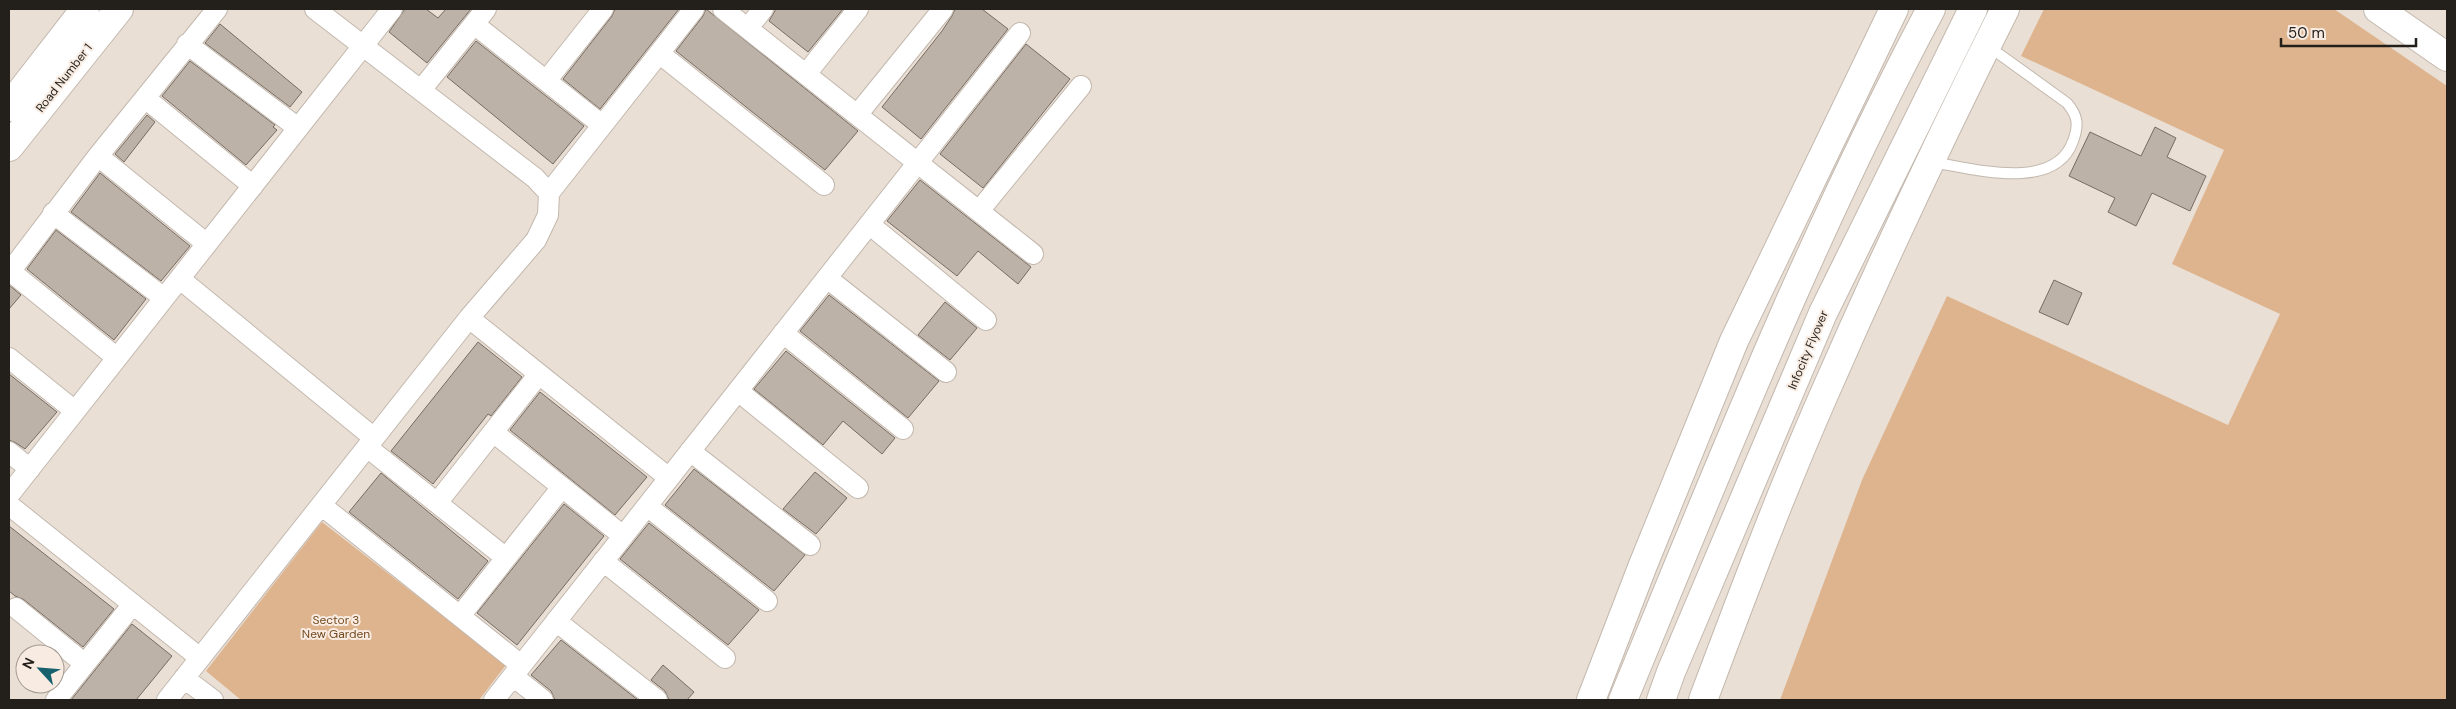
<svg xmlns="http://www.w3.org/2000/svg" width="2456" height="709" viewBox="0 0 2456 709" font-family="'DM Sans',sans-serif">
	<rect width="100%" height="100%" fill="#eadfd5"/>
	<!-- green -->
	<path fill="#deb48e" d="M2044,9h290l113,77v614h-667l82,-220 85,-184 281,129 52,-111 -108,-50 52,-114 -203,-94z
		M322,522l184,143 -27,35h-238l-35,-29z"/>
	<!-- building -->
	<path fill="#bcb2a8" stroke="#766c63" d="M405,9h21l12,9 8,-9h25l-44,54 -38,-31z
		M615,9h64l-79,100 -37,-30 49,-63z
		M706,9l152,122 -33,39 -149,-119 27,-35z
		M776,9h67l-35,43 -39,-31z
		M955,9h27l26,20 -87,110 -39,-32 60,-76 10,-15z
		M220,24l82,68 -12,15 -85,-64z
		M476,41l108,85 -31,38 -106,-87z
		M1026,44l44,35 -87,109 -43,-34z
		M190,61l85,64 -2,2 4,3 -31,35 -84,-69z
		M147,115l8,7 -31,40 -9,-8z
		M2155,127l21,11 -9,19 39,19 -16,35 -38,-18 -16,33 -28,-14 7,-14 -46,-22 21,-44 51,24z
		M100,173l90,73 -29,35 -90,-69z
		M920,180l111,87 -13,17 -40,-33 -21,25 -70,-55z
		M56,230l90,69 -32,41 -87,-71z
		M2054,280l28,13 -14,32 -29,-13z
		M9,285l12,10 -12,14z
		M829,295l110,86 -31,37 -108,-87z
		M945,302l32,26 -27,32 -32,-25z
		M478,342l44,35 -31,39 -3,-2 -55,70 -42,-33z
		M786,351l109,87 -13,16 -39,-33 -20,24 -69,-56z
		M9,374l48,38 -32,37 -9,-6 -7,-3z
		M540,392l107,85 -32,38 -105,-85z
		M694,469l111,86 -31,36 -109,-86z
		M815,472l32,26 -31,36 -33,-25z
		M381,473l107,88 -30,38 -109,-87z
		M564,504l40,32 -87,109 -40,-32z
		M649,523l110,87 -31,35 -108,-86z
		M9,526l105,83 -31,38 -60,-48 -8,-3 -6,-5z
		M132,624l40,32 -22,27 -14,17h-65z
		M561,640l77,60h-83l-4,-9 -20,-16z
		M663,665l31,27 -7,8h-18l-4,-9 -14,-11z"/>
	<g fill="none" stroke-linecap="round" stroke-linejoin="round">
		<defs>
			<path id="lane" d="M1932,162c39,6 123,31 141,-21 6,-16 5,-25 -6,-38l-79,-57"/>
			<path id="street" d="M723,9l310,245
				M474,24l128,101
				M748,28l15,-19
				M187,44l111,84
				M659,53l165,132
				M806,74l52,-65
				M546,81l57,-72
				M421,90l65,-81
				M145,98l108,88
				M857,115l86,-106
				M98,156l109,88
				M549,193l145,-184
				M979,211l102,-125
				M53,213l111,85
				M869,224l117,96
				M10,271l107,87
				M9,273l89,-117 119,-147
				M827,278l119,94
				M180,279l194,159
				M469,318l200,160
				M783,333l120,96
				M9,358l66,53
				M539,374l-46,58 69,55
				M738,391l120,97
				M367,447l70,56 56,-71
				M690,451l120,94
				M9,452l21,17
				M9,495l383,-486
				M437,503l69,55
				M9,505l191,153
				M321,505l200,160
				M647,506l120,95
				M603,561l122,97
				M16,608l69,56
				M460,616l102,-129 61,49
				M556,621l101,79
				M513,676l30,24
				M184,678l29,22
				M56,700l77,-96
				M167,700l302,-382 67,-78 12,-25 1,-22 -14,-15 -220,-169
				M494,700l526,-667"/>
			<path id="secondary" d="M2378,9l69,48
				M9,107l76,-98
				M9,147l110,-138
				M1591,700l52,-135 91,-224 160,-332
				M1703,700c39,-104 78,-208 123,-310 56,-128 116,-256 179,-381"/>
			<path id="highway" d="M1623,700c96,-233 189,-468 308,-691
				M1661,700l10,-28 152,-359 150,-304"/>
		</defs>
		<!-- lane casing -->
		<use href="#lane" stroke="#c3b8ae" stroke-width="12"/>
		<!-- street casing -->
		<use href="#street" stroke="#c3b8ae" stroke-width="22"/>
		<!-- secondary casing -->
		<use href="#secondary" stroke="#c3b8ae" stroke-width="30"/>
		<!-- highway casing -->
		<use href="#highway" stroke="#c3b8ae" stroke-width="30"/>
		<!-- lane -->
		<use href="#lane" stroke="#fff" stroke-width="10"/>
		<!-- street -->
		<use href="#street" stroke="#fff" stroke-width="20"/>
		<!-- secondary -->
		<use href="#secondary" stroke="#fff" stroke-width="28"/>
		<!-- highway -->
		<use href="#highway" stroke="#fff" stroke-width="28"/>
	</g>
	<g text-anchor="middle" stroke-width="4" stroke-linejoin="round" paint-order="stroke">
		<!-- street labels -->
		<g font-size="12" fill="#231f1b" stroke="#f8ece2">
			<text transform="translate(64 78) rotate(-52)" y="4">Road Number 1</text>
			<text transform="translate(1808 350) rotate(-67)" y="4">Infocity Flyover</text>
		</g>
		<!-- park labels -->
		<g font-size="12" fill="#744b21" stroke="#f8ece2">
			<text x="336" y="624">Sector 3<tspan x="336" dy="14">New Garden</tspan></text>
		</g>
	</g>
	<!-- border -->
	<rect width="2456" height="709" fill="none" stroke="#231f1b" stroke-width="20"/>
	<!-- north arrow -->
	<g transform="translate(40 669) rotate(296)"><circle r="24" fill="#f8ece2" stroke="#a39a92"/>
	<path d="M0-4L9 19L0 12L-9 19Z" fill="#17616f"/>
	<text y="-8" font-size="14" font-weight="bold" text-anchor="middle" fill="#231f1b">N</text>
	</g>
	<!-- scale -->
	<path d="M2281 38v8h135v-8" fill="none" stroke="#231f1b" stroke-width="2.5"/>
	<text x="2288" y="38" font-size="15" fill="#231f1b" stroke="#f8ece2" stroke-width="4" paint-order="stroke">50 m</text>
</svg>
